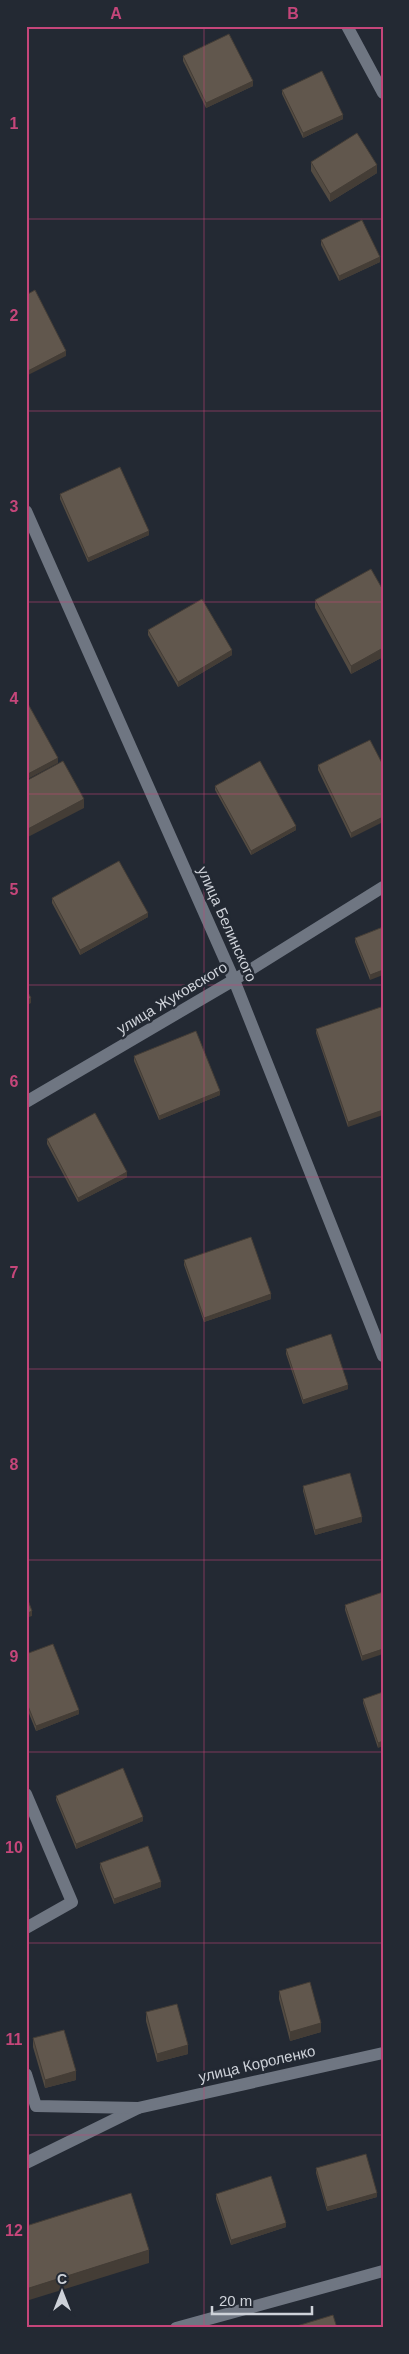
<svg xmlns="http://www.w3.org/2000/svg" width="409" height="2354" viewBox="0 0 409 2354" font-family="Arial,sans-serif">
	<rect width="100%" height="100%" fill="#232933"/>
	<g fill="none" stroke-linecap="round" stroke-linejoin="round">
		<!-- lane -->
		<path stroke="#6f7682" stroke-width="12" d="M26,2163l112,-55"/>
		<!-- street -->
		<path stroke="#6f7682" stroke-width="12" d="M347,26l36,67
			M26,511l208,469 149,376
			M26,1102l208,-122 149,-93
			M26,1794l46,108 -46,26
			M26,2074l10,32 102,2 245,-55
			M176,2328l207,-57"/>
	</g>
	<!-- wall -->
	<path fill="#534b42" d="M183,56l70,30 -47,22 -23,-47z
		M282,90l61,29 -40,19 -21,-44z
		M311,162l66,11 -47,29 -19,-31z
		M321,240l59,22 -41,19 -18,-36z
		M60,494l89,41 -61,27 -28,-63z
		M383,590v67l-32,17 -36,-66v-8z
		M148,630l84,25 -54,32 -30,-52z
		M318,765h65l-32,73 -33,-68z
		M215,786l81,44 -45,25 -36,-65z
		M52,898l96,19 -68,38 -28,-52z
		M383,927l-13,53 -15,-38v-4z
		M383,1012l-35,115 -32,-94v-4z
		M134,1056l86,39 -61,25 -25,-59z
		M47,1139l80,38 -49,25 -31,-58z
		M184,1260l87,39 -67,23 -20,-57z
		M286,1349l62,40 -45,15 -17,-50z
		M303,1486l59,36 -47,13 -12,-44z
		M383,1592l-21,69 -17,-51v-5z
		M26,1654l53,60 -43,17 -10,-25z
		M383,1692l-5,56 -15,-45v-4z
		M56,1796l87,25 -67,28 -20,-49z
		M100,1863l61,24 -47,17 -14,-36z
		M279,1991l42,41 -31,9 -11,-42z
		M146,2012l42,42 -31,8 -11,-41z
		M33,2038l43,42 -31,8 -12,-41z
		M316,2168l61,29 -50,14 -11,-38z
		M216,2194l70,33 -55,18 -15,-46z"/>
	<!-- shaded-wall -->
	<path fill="#443d36" d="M253,81v5l-47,22v-5z
		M343,115v4l-40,19v-5z
		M377,165v8l-47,29v-8z
		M380,257v5l-41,19v-5z
		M66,351v5l-40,20v-4z
		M149,531v4l-61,27v-4z
		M383,648v9l-32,17v-8z
		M232,650v5l-54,32v-5z
		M58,758v5l-32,17v-5z
		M84,799v9l-58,30v-8z
		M383,817v5l-32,16v-5z
		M296,826v4l-45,25v-4z
		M148,913v4l-68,38v-5z
		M383,970v5l-13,5v-5z
		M31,998v5l-5,3v-5z
		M220,1091v4l-61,25v-4z
		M383,1110v5l-35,12v-5z
		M127,1172v5l-49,25v-4z
		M271,1294v5l-67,23v-4z
		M348,1385v4l-45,15v-4z
		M362,1517v5l-47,13v-5z
		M32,1611v5l-6,2v-4z
		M383,1649v5l-21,7v-5z
		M79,1710v4l-43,17v-5z
		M383,1741v5l-5,2v-5z
		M143,1817v4l-67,28v-5z
		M161,1882v5l-47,17v-5z
		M29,1890v5l-3,1v-5z
		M321,2023v9l-31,9v-9z
		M188,2045v9l-31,8v-8z
		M76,2071v9l-31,8v-8z
		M377,2193v4l-50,14v-4z
		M286,2223v4l-55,18v-5z
		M149,2250v13l-123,38v-12z"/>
	<!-- building -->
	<path fill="#61574d" stroke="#443d36" d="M229,34l24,47 -47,22 -23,-47z
		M322,71l21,44 -40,18 -21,-43z
		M357,133l20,32 -47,29 -19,-32z
		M362,220l18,37 -41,19 -18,-36z
		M35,290l31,61 -40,21v-77z
		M120,467l29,64 -61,27 -28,-64z
		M371,569l12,21v58l-32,18 -36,-66z
		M202,599l30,51 -54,32 -30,-52z
		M26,702h1l31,56 -32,17z
		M370,740l13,25v52l-32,16 -33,-68z
		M63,761l21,38 -58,31v-49z
		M260,761l36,65 -45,25 -36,-65z
		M119,861l29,52 -68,37 -28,-52z
		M383,927v43l-13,5 -15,-37z
		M26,989l5,9 -5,3z
		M381,1007l2,5v98l-35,12 -32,-93z
		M196,1031l24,60 -61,25 -25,-60z
		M95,1113l32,59 -49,26 -31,-59z
		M251,1237l20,57 -67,24 -20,-58z
		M331,1334l17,51 -45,15 -17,-51z
		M350,1473l12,44 -47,13 -12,-44z
		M383,1592v57l-21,7 -17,-51z
		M26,1595l6,16 -6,3z
		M53,1644l26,66 -43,16 -10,-25v-47z
		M383,1692v49l-5,2 -15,-44z
		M123,1768l20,49 -67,27 -20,-48z
		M148,1846l13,36 -47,17 -14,-36z
		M26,1881l3,9 -3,1z
		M310,1982l11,41 -31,9 -11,-41z
		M177,2004l11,41 -31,9 -11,-42z
		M64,2030l12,41 -31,9 -12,-42z
		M366,2154l11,39 -50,14 -11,-39z
		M271,2176l15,47 -55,17 -15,-46z
		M131,2193l18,57 -123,39v-63z
		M333,2315l4,13h-40v-2z"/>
	<!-- grid -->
	<path fill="none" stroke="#c5467a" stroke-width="1" stroke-opacity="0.55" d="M204,26v2302M26,219h357M26,411h357M26,602h357M26,794h357M26,985h357M26,1177h357M26,1369h357M26,1560h357M26,1752h357M26,1943h357M26,2135h357"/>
	<g text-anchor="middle" stroke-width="5" stroke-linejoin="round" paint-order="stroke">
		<!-- street labels -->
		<g font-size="15" fill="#ced2d9" stroke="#232933">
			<text transform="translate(227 924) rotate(66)" y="5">улица Белинского</text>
			<text transform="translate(172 998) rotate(-31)" y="5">улица Жуковского</text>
			<text transform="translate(257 2064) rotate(-13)" y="5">улица Короленко</text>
		</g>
	</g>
	<!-- border -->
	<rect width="409" height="2354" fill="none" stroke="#232933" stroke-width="55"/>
	<!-- north arrow -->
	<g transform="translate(62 2292)" stroke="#232933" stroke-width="4" paint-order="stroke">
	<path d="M0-4L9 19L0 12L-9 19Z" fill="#ced2d9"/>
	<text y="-8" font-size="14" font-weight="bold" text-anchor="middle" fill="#ced2d9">С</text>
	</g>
	<!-- scale -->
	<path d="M212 2306v8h100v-8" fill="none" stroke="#ced2d9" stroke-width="2.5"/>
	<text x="219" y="2306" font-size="15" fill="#ced2d9" stroke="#232933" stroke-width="4" paint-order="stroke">20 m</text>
	<rect x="28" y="28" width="354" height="2298" fill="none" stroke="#c5467a" stroke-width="2"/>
	<g font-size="16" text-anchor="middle" font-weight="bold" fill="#c5467a">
		<text x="116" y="19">A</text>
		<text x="293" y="19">B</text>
		<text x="14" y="129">1</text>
		<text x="14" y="321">2</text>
		<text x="14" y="512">3</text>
		<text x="14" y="704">4</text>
		<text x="14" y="895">5</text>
		<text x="14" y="1087">6</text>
		<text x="14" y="1278">7</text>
		<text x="14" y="1470">8</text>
		<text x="14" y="1662">9</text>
		<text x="14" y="1853">10</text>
		<text x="14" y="2045">11</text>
		<text x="14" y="2236">12</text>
	</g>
</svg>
